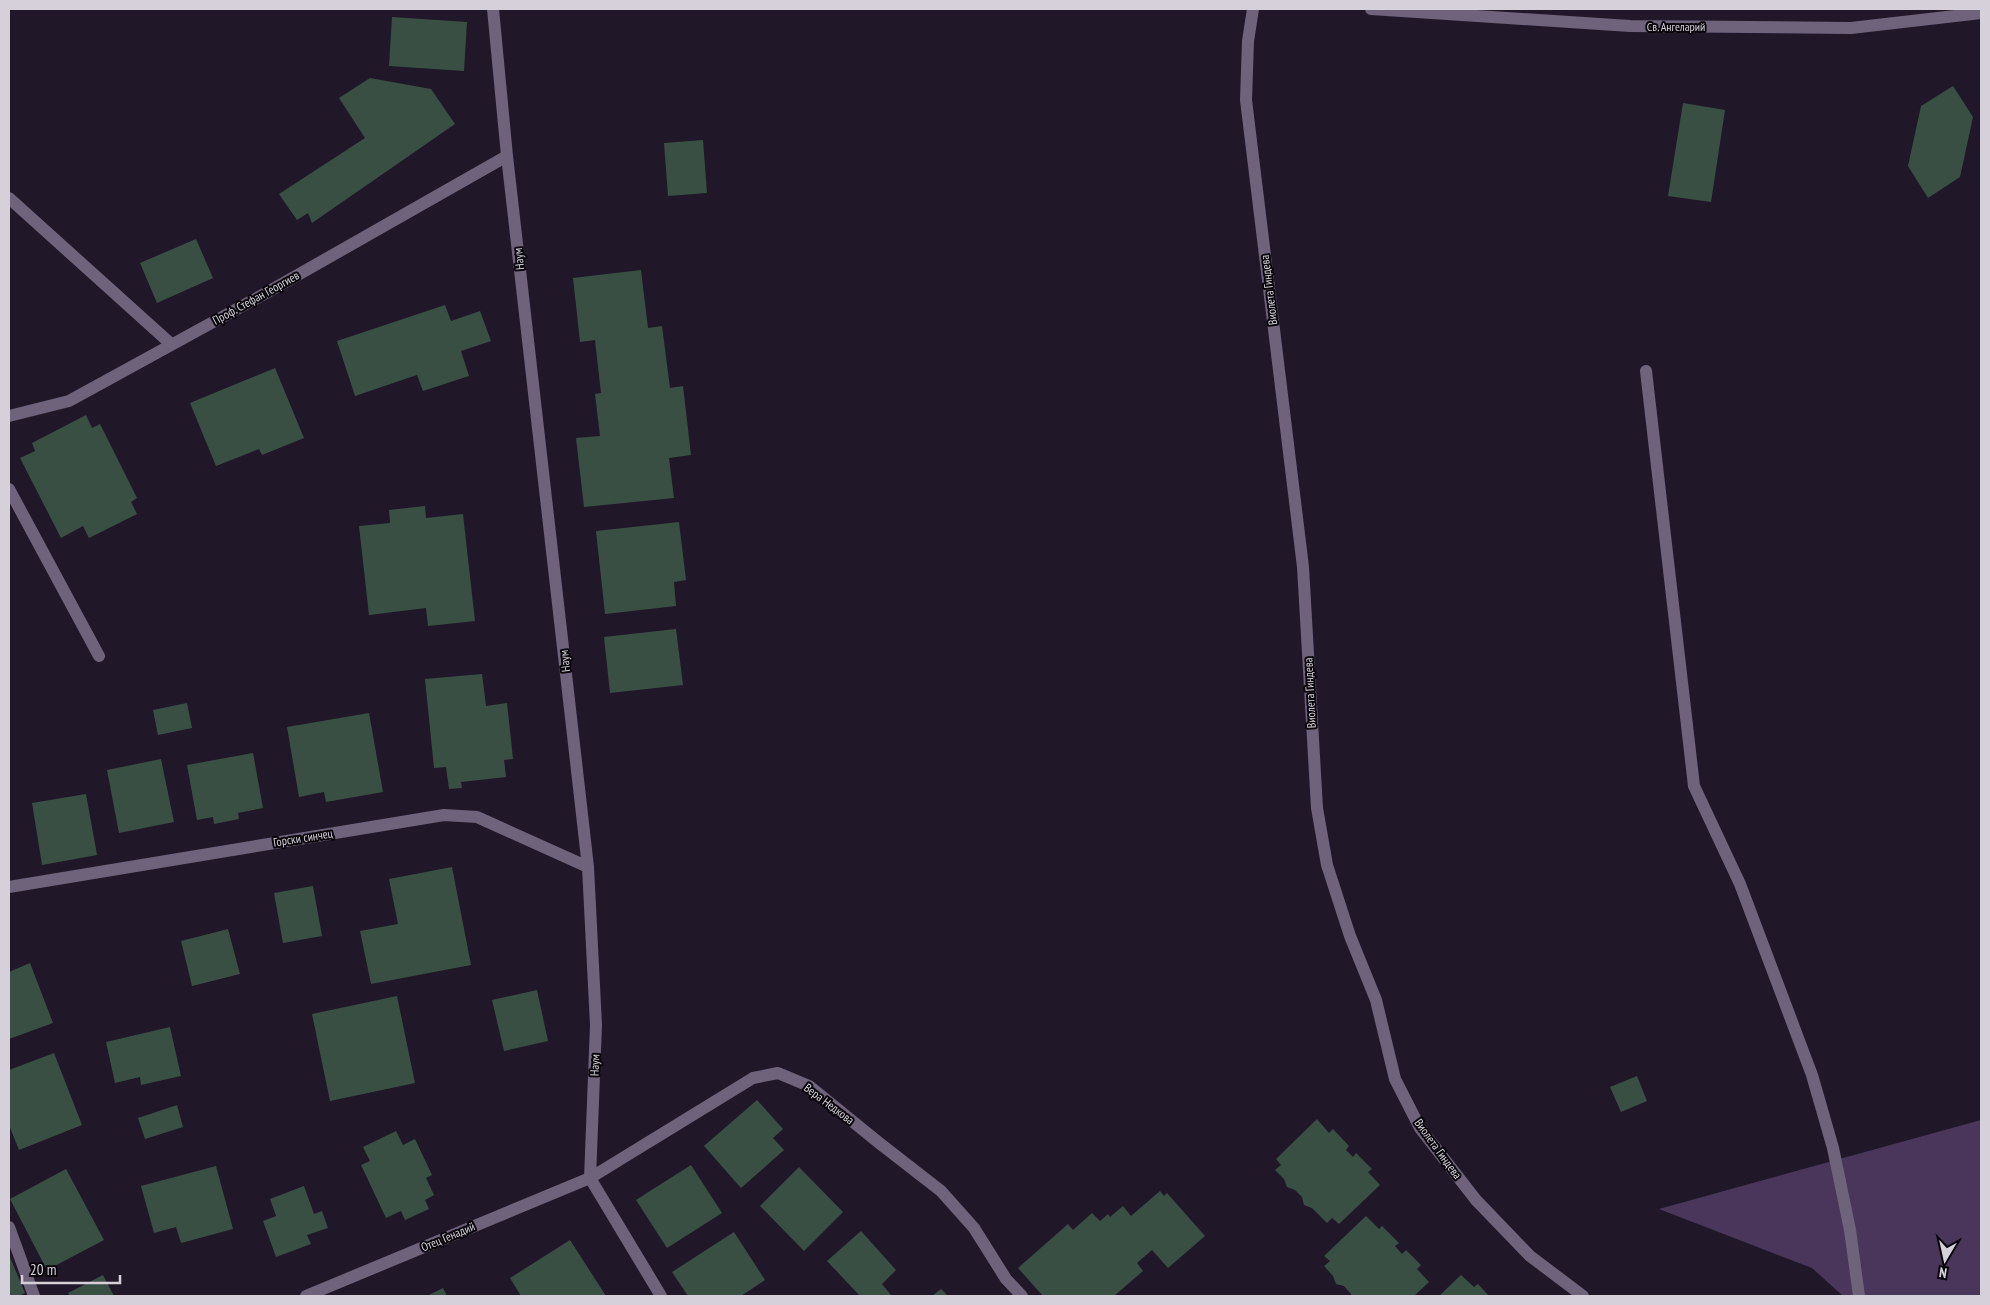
<svg xmlns="http://www.w3.org/2000/svg" width="1990" height="1305" viewBox="0 0 1990 1305" font-family="'PT Sans Narrow',sans-serif">
	<rect width="100%" height="100%" fill="#201828"/>
	<!-- green -->
	<path fill="#4a365a" d="M1981,1120v176h-138l-31,-28 -153,-59z"/>
	<!-- building -->
	<path fill="#394f44" d="M392,17l75,5 -3,49 -75,-5z
		M370,78l61,11 24,35 -143,99 -4,-10 -11,7 -18,-26 86,-56 -26,-40z
		M1953,86l20,31 -13,60 -32,21 -20,-32 13,-60z
		M1683,103l42,7 -14,92 -43,-6z
		M703,140l4,53 -39,3 -4,-53z
		M196,239l17,39 -56,25 -17,-40z
		M641,270l7,58 14,-2 8,62 13,-2 8,69 -22,3 5,40 -90,9 -8,-69 24,-2 -5,-42 6,-1 -6,-53 -15,2 -7,-64z
		M445,305l6,16 29,-10 11,30 -30,10 8,25 -46,15 -6,-16 -62,21 -18,-55z
		M275,368l29,70 -42,17 -3,-6 -43,17 -26,-63z
		M86,415l6,13 8,-4 37,74 -6,4 6,12 -48,24 -6,-12 -22,12 -41,-80 15,-7 -3,-8z
		M425,506l1,12 37,-4 12,107 -47,5 -2,-18 -57,7 -10,-89 31,-3 -1,-13z
		M679,522l7,58 -12,2 2,24 -71,8 -9,-83z
		M676,629l7,56 -73,8 -6,-56z
		M482,674l4,32 21,-3 6,56 -9,1 2,17 -45,5 1,6 -13,1 -3,-22 -12,1 -9,-89z
		M187,703l5,25 -34,7 -5,-25z
		M369,713l14,79 -57,10 -2,-10 -25,5 -12,-70z
		M253,753l10,55 -25,5 1,6 -25,5 -1,-7 -16,3 -10,-55z
		M161,759l13,63 -55,11 -12,-63z
		M86,794l11,61 -55,10 -10,-62z
		M452,867l19,98 -100,19 -11,-53 38,-7 -9,-45z
		M313,886l9,50 -39,7 -9,-50z
		M228,929l12,45 -48,12 -11,-45z
		M30,963l23,60 -44,16v-67z
		M537,990l11,51 -44,10 -12,-51z
		M397,996l18,87 -85,18 -18,-87z
		M170,1027l11,49 -40,9 -1,-8 -25,6 -9,-41z
		M54,1053l28,72 -63,25 -10,-25v-55z
		M1637,1076l10,25 -26,11 -11,-25z
		M757,1100l26,29 -10,9 11,12 -43,38 -37,-42z
		M177,1105l6,22 -38,12 -7,-21z
		M1317,1119l12,14 4,-4 16,17 -3,4 7,7 3,-4 16,16 -4,3 12,13 -41,39 -7,-6 -5,5 -15,-15 -8,-3 -2,-8 -7,-7 -8,-3 -3,-8 -9,-9 6,-5 -5,-6z
		M396,1131l7,14 12,-6 17,36 -6,3 8,17 -9,5 4,9 -24,11 -4,-9 -15,7 -25,-53 9,-4 -7,-14z
		M691,1165l31,48 -55,35 -31,-48z
		M216,1166l17,63 -52,14 -5,-16 -22,6 -13,-47z
		M799,1167l44,45 -39,39 -44,-45z
		M66,1169l38,71 -57,30 -37,-71z
		M304,1186l10,28 8,-3 6,17 -21,7 4,9 -35,13 -13,-36 13,-5 -6,-17z
		M1160,1191l4,5 3,-3 38,43 -37,32 -16,-18 -15,13 6,8 -29,25h-71l-25,-28 50,-44 5,6 19,-17 8,8 8,-7 2,3 13,-11 8,10z
		M1366,1216l13,13 3,-3 17,17 -4,3 7,8 4,-4 15,15 -4,4 12,13 -15,14h-63v-2l-7,-8 -8,-2 -3,-8 -9,-10 6,-5 -6,-5z
		M861,1231l35,39 -14,14 9,11 -1,1h-30l-33,-35z
		M734,1232l31,48 -24,16h-53l-16,-24z
		M570,1240l36,56h-85l-11,-18z
		M9,1255l16,38 -6,3h-10z
		M103,1275l11,21h-44l-2,-3z
		M1461,1275l13,12 4,-3 11,12h-50z
		M443,1288l4,8h-20z
		M941,1289l7,7h-16z"/>
	<g fill="none" stroke-linecap="round" stroke-linejoin="round">
		<!-- minor -->
		<path stroke="#6f627b" stroke-width="12" d="M493,9l14,147 81,711 8,158 -6,153 71,118
			M1253,9l-5,32 -2,59 57,467 14,241 10,57 23,71 26,64 19,79 25,49 56,72 54,56 53,40
			M1371,9l259,17 221,2 130,-15
			M9,198l162,146
			M1646,371l48,415 46,98 72,191 21,73 17,82 9,66
			M9,416l60,-15 197,-108 241,-137
			M9,489l90,167
			M9,887l435,-72 33,2 111,50
			M9,1227l25,69
			M306,1296l284,-118 163,-100 25,-5 31,13 69,56 63,49 33,37 32,51 16,17"/>
	</g>
	<g text-anchor="middle" stroke-width="4" stroke-linejoin="round" paint-order="stroke">
		<!-- street labels -->
		<g font-size="12" fill="#d6d0db" stroke="#08050b">
			<text x="1676" y="31">Св. Ангеларий</text>
			<text transform="translate(519 259) rotate(-96)" y="4">Наум</text>
			<text transform="translate(1269 290) rotate(-97)" y="4">Виолета Гиндева</text>
			<text transform="translate(256 298) rotate(-29)" y="4">Проф. Стефан Георгиев</text>
			<text transform="translate(565 661) rotate(-97)" y="4">Наум</text>
			<text transform="translate(1310 693) rotate(-93)" y="4">Виолета Гиндева</text>
			<text transform="translate(303 838) rotate(-9)" y="4">Горски синчец</text>
			<text transform="translate(595 1065) rotate(-88)" y="4">Наум</text>
			<text transform="translate(829 1104) rotate(37)" y="4">Вера Недкова</text>
			<text transform="translate(1438 1149) rotate(54)" y="4">Виолета Гиндева</text>
			<text transform="translate(448 1237) rotate(-23)" y="4">Отец Генадий</text>
		</g>
	</g>
	<!-- border -->
	<rect width="1990" height="1305" fill="none" stroke="#d6d0db" stroke-width="20"/>
	<!-- north arrow -->
	<g transform="translate(1945 1260) rotate(189)" stroke="#08050b" stroke-width="4" paint-order="stroke">
	<path d="M0-4L9 19L0 12L-9 19Z" fill="#d6d0db"/>
	<text y="-8" font-size="14" font-weight="bold" text-anchor="middle" fill="#d6d0db">N</text>
	</g>
	<!-- scale -->
	<path d="M22 1275v8h98v-8" fill="none" stroke="#d6d0db" stroke-width="2.5"/>
	<text x="30" y="1275" font-size="15" fill="#d6d0db" stroke="#08050b" stroke-width="4" paint-order="stroke">20 m</text>
</svg>
